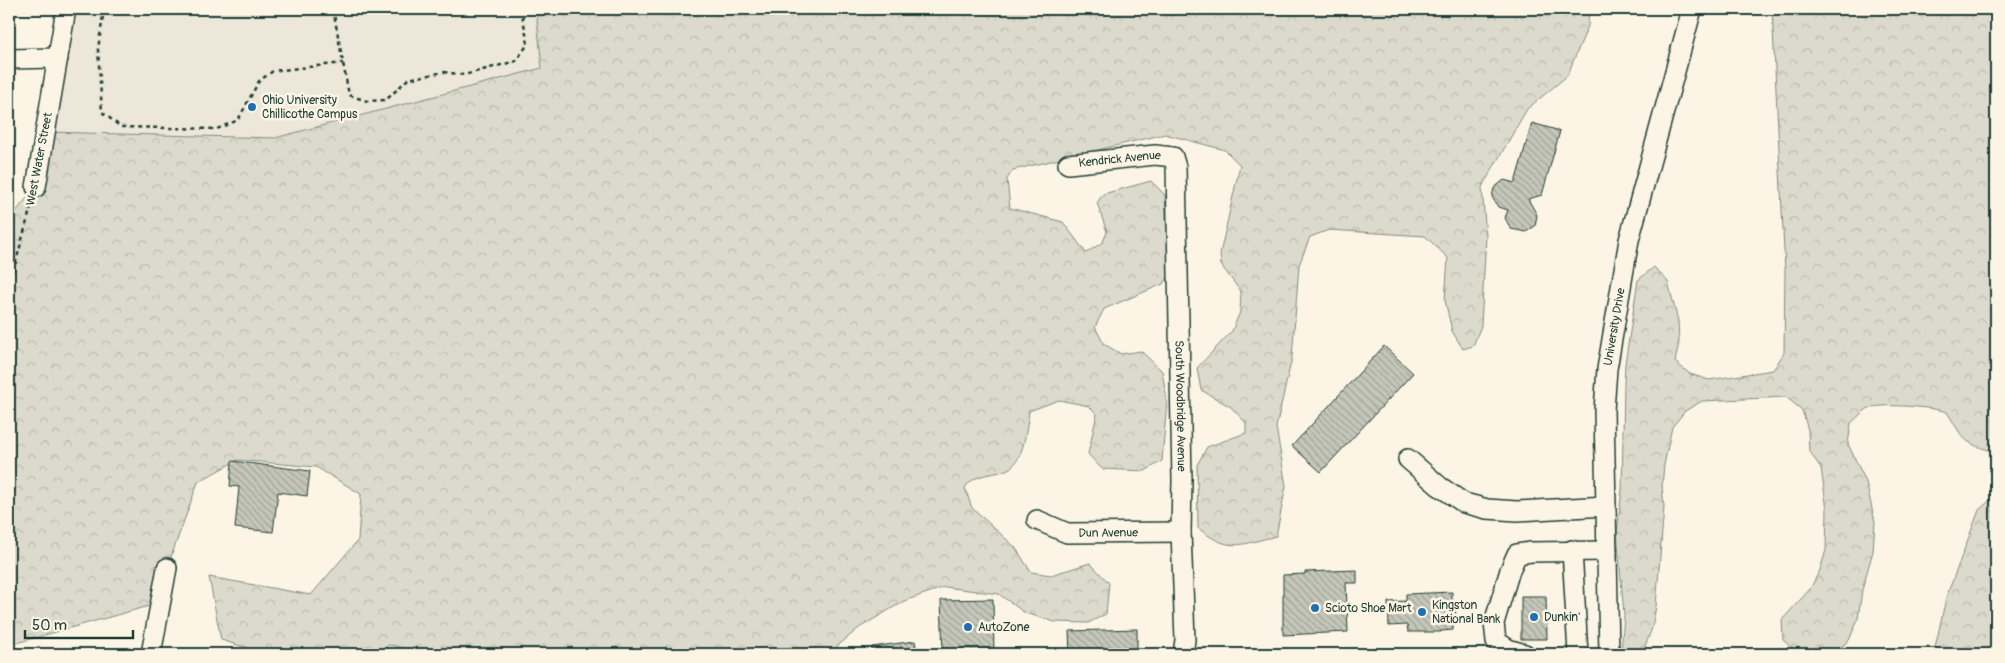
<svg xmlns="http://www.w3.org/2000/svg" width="2005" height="663" viewBox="0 0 2005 663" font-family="Pangolin,sans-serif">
	<defs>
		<pattern id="forest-crowns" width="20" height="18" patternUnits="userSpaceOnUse" patternTransform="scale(1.25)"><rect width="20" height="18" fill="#dcdacc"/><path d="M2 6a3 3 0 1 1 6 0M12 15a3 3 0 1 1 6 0" fill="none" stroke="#bcbcb0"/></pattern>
		<pattern id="building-back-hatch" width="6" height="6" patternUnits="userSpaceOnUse" patternTransform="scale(1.25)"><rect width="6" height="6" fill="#c5c7b9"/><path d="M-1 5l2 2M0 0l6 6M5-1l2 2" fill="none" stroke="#9fa397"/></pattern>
	</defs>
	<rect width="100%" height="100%" fill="#fcf5e5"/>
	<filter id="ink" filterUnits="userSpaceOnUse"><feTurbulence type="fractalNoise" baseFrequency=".02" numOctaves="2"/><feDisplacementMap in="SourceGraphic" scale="10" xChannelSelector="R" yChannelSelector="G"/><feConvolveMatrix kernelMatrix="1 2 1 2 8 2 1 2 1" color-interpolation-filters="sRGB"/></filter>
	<g filter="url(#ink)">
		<!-- built -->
		<path fill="#ece7d8" d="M76,9h473l7,69 -274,71 -227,-13z"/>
		<!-- forest -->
		<path fill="url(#forest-crowns)" stroke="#7e8c80" d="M536,9h1053l-1,17 -21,50 -40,33 -45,78 4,49 -5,90 -8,20 -10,3 -11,-18 -7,-31 3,-42 -23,-22 -96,-6 -19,7 -11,28 -7,93 -16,69 10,59 -10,50c-37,9 -46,17 -78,-8l-1,-63 10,-18 39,-14v-10l-15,-16 -30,-17 -4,-22 35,-37 8,-19 1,-20 -20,-27 -1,-11 20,-89 -15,-15 -60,-16 -152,36 -6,9 3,29 53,14 23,31 17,-11 4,-10 -10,-29 6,-9 48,-13 14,14 4,81 -6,8 -59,25 -9,18 9,17 17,10 20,-3 21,20 5,30 -5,60 -17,10 -43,-2 -14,-15 9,-40 -8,-8 -30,-6 -30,11c-2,15 -5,48 -19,57 -16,9 -34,3 -45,20l7,20 43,39 16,25 20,3 39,-12 19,20 -3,31 -18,9 -33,-1 -30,-9 -26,-19 -54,-7 -41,14 -45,27 -31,26h-403l-2,-2 -34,-7 -13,9h-109l-46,-14 -12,-63 102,18 47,-55 3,-46 -45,-27 -79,-7 -39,22 -31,86 -7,35 -151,42v-425l27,-33 9,-55 230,6 267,-70z
			M1772,9h224v443c-34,-9 -31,-11 -49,-40 -15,-5 -64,-9 -78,-4 -6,3 -13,11 -18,15l-3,21 18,38 9,40 -2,29 -11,39 -4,29 -8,19 -14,16h-37l-16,-14 -1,-20 28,-31 10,-19 6,-20 1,-40 -6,-42 -12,-17 -1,-21 -6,-20 -16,-13 -84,4 -17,10 -13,16 -8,38 -2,21 2,21 -8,99 -4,22 -10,26h-21l3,-39 -7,-83 5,-42 2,-105 1,-21 13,-84 16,-13 14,15 10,39 1,21 -4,20 15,12 19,6 64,-10 11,-17 1,-83z
			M1996,495v159h-55l-6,-6 11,-50 33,-88z"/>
		<!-- building -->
		<path fill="url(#building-back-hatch)" stroke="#1f3d34" d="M1532,123l28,8 -18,64 -14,4 9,16 -2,11 -9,6 -15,-3 -6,-11 3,-8 -10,-3 -6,-10 2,-9 10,-8 11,3z
			M1384,346l29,27 -92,99 -29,-26z
			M232,461l78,10 -3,25 -29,-4 -5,40 -38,-4 4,-41 -9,-1z
			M1357,570v13h-11l2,49 -65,3v-60l22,-1v-2z
			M1452,592v9h3l1,21h-3v8l-12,1v1h-33l-1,-7 -18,1 -1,-24 18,-1v-7z
			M1521,596h25l1,43h-26z
			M993,599l1,55h-51l-2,-54z
			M1137,629v25h-67l-1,-23z
			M915,641l2,13h-45v-7z"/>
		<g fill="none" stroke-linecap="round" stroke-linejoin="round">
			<defs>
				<g id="minor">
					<path d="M9,59l49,-1"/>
					<path id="s1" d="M1068,164l87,-9 18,2 3,10 6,313 -1,52 4,108 -2,14"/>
					<path d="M36,187l30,-178"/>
					<path d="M1408,459l31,27 25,17 23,6 30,2 89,-5"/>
					<path id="s2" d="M1037,520l30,13 114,-1"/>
					<path d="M1572,550l6,104"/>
					<path d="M151,654l16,-86"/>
					<path d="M1525,654l-17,-5 -12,-8 -2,-18 16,-53 7,-16 14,-2 76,-1"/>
					<path id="s3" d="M1609,654l-5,-244 3,-41 22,-129 63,-231"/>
				</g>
			</defs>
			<!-- minor casing -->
			<use href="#minor" stroke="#1f3d34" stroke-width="22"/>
			<!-- path -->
			<path stroke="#1f3d34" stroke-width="2.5" stroke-dasharray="4 4" stroke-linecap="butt" d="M104,9l-6,40 4,63 19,15 96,2 21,-9 21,-39 14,-10 70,-8
				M333,9l16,86 18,6 19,-1 22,-21 36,-7 20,3 52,-14 12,-17 -7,-35
				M9,287l23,-84"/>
			<!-- minor -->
			<use href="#minor" stroke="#fcf5e5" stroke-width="19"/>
		</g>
	</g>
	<!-- markers -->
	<g fill="#1f6fb2" stroke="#fcf5e5" stroke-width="2">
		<circle cx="252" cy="107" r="5"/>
		<circle cx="1315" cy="608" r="5"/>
		<circle cx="1422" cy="612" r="5"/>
		<circle cx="1534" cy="617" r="5"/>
		<circle cx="968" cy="627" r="5"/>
	</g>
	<g text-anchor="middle" stroke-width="5" stroke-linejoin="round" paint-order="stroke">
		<!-- poi labels -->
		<g font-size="12" fill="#1f3d34" stroke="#fcf5e5" text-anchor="start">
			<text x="262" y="104">Ohio University<tspan x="262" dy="14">Chillicothe Campus</tspan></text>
			<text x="1432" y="609">Kingston<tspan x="1432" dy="14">National Bank</tspan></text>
			<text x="1325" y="612">Scioto Shoe Mart</text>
			<text x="1544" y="621">Dunkin'</text>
			<text x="978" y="631">AutoZone</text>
		</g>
		<!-- street labels -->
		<g font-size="12" fill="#1f3d34" stroke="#fcf5e5">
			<text transform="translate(39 159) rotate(-79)" y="4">West Water Street</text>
			<text dy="4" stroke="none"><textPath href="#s1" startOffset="52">Kendrick Avenue</textPath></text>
			<text dy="4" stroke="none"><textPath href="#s3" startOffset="328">University Drive</textPath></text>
			<text dy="4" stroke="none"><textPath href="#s1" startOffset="355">South Woodbridge Avenue</textPath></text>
			<text dy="4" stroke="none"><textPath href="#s2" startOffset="74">Dun Avenue</textPath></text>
		</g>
	</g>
	<!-- margin -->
	<rect width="2005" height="663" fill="none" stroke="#fcf5e5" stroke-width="30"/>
	<rect x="15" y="15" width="1975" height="633" fill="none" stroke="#1f3d34" stroke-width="2" filter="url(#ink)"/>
	<!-- scale -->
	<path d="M25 630v8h108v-8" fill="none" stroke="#1f3d34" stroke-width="2.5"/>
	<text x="32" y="630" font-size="15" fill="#1f3d34" stroke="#fcf5e5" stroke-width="4" paint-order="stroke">50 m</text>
</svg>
